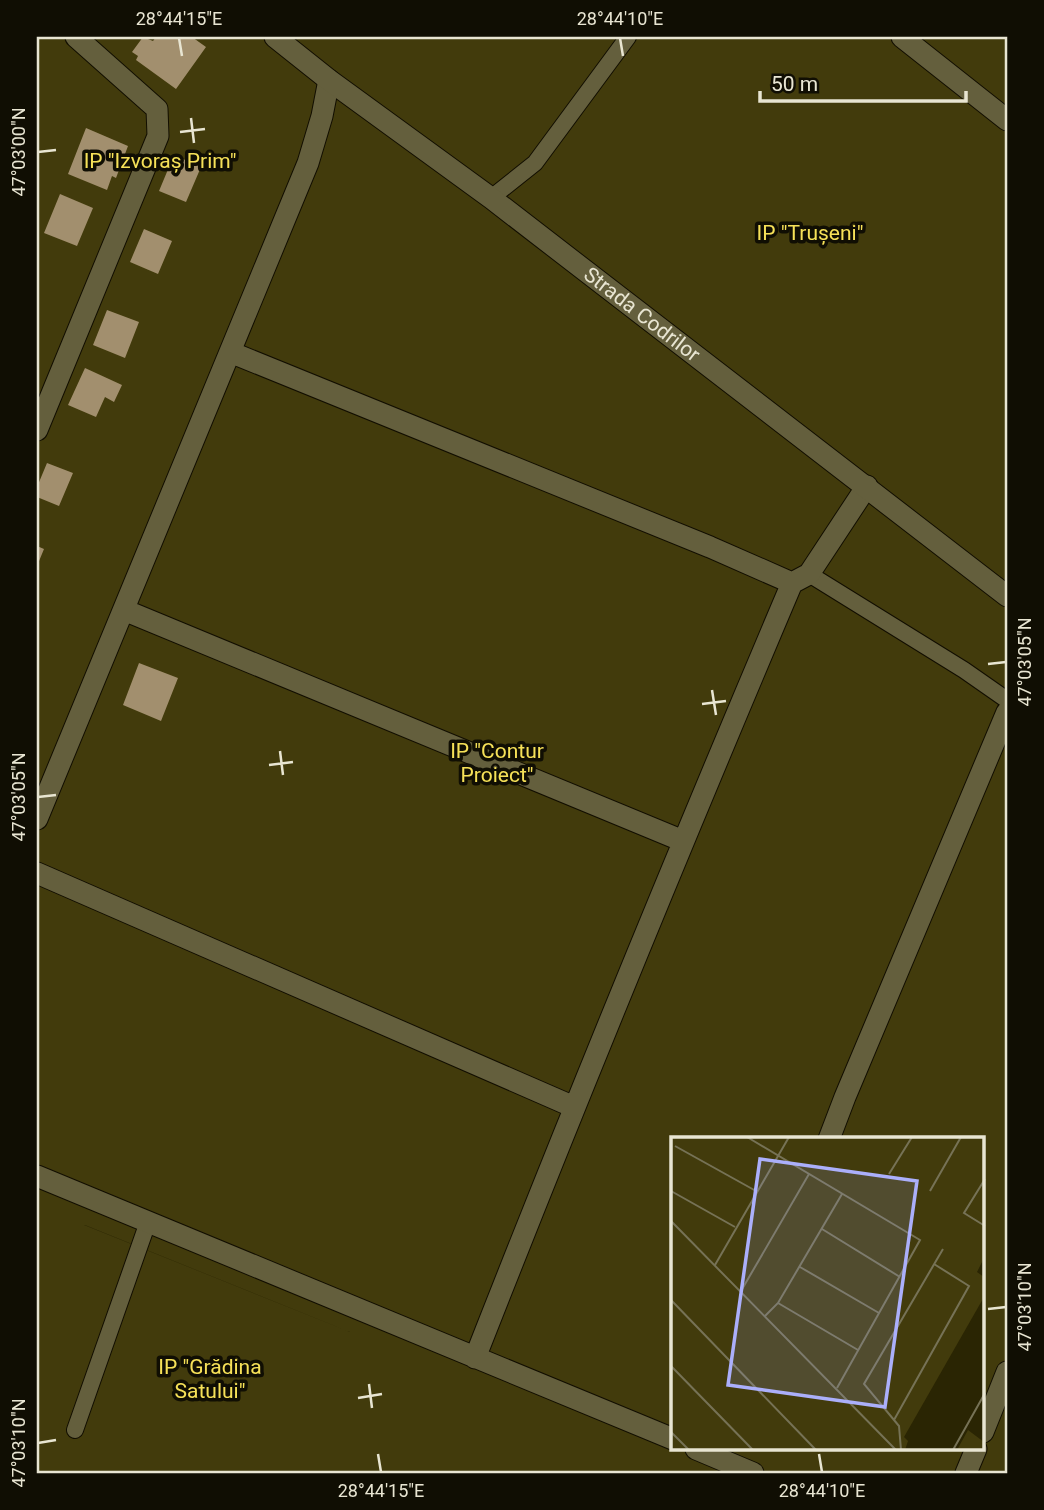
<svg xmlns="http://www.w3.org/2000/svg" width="1044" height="1510" viewBox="0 0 1044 1510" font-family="Roboto,sans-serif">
	<rect width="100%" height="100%" fill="#2a2503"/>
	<!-- green -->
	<path fill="#423b0c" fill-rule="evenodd" d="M37,37h970v1436h-970zM673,1139h310v310h-310zM84,1225h1l265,107z"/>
	<!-- building -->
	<path fill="#a28f6e" d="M143,37l10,4 3,-4h36l14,10 -30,42 -40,-29 2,-4 -6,-4z
		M86,128l42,18 -12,32 -4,-2 -5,14 -39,-16z
		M174,155l27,12 -15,35 -27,-11z
		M60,194l33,14 -16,38 -33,-13z
		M144,229l28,12 -14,33 -28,-12z
		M107,310l32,12 -14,36 -32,-13z
		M85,368l37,17 -8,17 -9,-5 -9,20 -28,-12z
		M47,463l26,10 -14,33 -22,-9v-10z
		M37,546l7,3 -7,17z
		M139,663l39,15 -17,43 -38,-16z"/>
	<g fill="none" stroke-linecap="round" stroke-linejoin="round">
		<defs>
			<path id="lane" d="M491,198l44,-35 93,-126
				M809,574l155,96 43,30
				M75,1430l73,-208"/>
			<path id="street" d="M902,37l105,83
				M230,352l480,195 82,36
				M37,430l121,-294 -1,-27 -81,-72
				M124,610l559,231
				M37,819l271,-656 14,-47 7,-36
				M37,873l537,234
				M829,1139l16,-42 162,-385
				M37,1176l636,263
				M475,1358c102,-260 208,-518 317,-775l17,-9 58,-88
				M983,1432l24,-60
				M696,1449l57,24
				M966,1473l10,-24"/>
			<g id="secondary">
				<path id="s1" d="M275,37l54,43 162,118 516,398"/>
			</g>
		</defs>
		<!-- lane casing -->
		<use href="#lane" stroke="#120e00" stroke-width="18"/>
		<!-- street casing -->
		<use href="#street" stroke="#120e00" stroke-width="23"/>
		<!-- secondary casing -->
		<use href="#secondary" stroke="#120e00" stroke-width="23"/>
		<!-- lane -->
		<use href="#lane" stroke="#645f3d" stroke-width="16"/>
		<!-- street -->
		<use href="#street" stroke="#645f3d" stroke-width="21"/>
		<!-- secondary -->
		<use href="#secondary" stroke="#645f3d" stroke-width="21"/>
	</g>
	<!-- ticks -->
	<path fill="none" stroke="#e8e5d2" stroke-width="2.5" d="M179,38l3,18M620,38l3,18M191,118l3,25M180,132l25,-3M38,152l18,-2M988,664l18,-2M712,690l4,25M702,704l24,-3M280,751l3,24M269,765l24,-3M38,797l18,-2M988,1309l18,-2M369,1384l3,24M358,1398l24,-4M38,1443l18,-3M378,1454l3,18M819,1454l3,18"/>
	<g text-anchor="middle" stroke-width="7" stroke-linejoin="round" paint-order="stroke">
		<!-- park labels -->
		<g font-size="21" fill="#f6e158" stroke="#100e03">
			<text x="160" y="168">IP "Izvoraș Prim"</text>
			<text x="810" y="240">IP "Trușeni"</text>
			<text x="497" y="758">IP "Contur<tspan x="497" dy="24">Proiect"</tspan></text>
			<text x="210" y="1374">IP "Grădina<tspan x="210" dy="24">Satului"</tspan></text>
		</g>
		<!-- street labels -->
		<g font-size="21" fill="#e8e5d2" stroke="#100e03">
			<text dy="7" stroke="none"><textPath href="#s1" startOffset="460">Strada Codrilor</textPath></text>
		</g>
	</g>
	<!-- overview -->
	<g transform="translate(671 1137)">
		<rect width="313" height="313" fill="#2a2503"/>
		<path d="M0,0h313v121l-7,14 7,5v20l-80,140 4,4 -3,9h-234zM297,293l16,12v8h-27z" fill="#423b0c"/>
		<path fill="none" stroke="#767256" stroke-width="2" d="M76,0l173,103 -83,148M4,9l81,45M218,37l23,-37M314,42l-21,34 21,13M0,54l64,36M259,54l31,-54M0,84l225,229M151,92l78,48M44,128l74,-128M129,130l79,46M70,154l68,-117M0,163l145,150M107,166l80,47M94,179l13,-13 64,-109M0,229l82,84M223,283l75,-134 -35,-22M0,295l18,18M230,313l-2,-24 -35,-42 79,-135M282,313l32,-57"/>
		<path fill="#abaffb" fill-opacity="0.15" stroke="#abaffb" stroke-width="3.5" d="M89,22l157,22 -32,226 -157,-22z"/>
		<rect width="313" height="313" fill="none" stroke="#e8e5d2" stroke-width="3.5"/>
	</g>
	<!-- border -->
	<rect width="1044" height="1510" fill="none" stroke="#100e03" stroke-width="77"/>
	<!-- scale -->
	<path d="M760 91v10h206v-10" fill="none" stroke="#e8e5d2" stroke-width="3.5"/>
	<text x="771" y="91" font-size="21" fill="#e8e5d2" stroke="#100e03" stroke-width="5" paint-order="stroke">50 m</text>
	<rect x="38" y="38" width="968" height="1434" fill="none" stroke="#e8e5d2" stroke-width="2.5"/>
	<g font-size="18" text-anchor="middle" fill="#e8e5d2">
		<text x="179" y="25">28°44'15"E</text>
		<text x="620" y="25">28°44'10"E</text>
		<text transform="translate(19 152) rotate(-90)" y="6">47°03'00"N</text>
		<text transform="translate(1025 662) rotate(-90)" y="6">47°03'05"N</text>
		<text transform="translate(19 797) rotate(-90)" y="6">47°03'05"N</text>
		<text transform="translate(1025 1307) rotate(-90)" y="6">47°03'10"N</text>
		<text transform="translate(19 1443) rotate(-90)" y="6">47°03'10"N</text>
		<text x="381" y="1497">28°44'15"E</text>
		<text x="822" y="1497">28°44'10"E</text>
	</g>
</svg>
